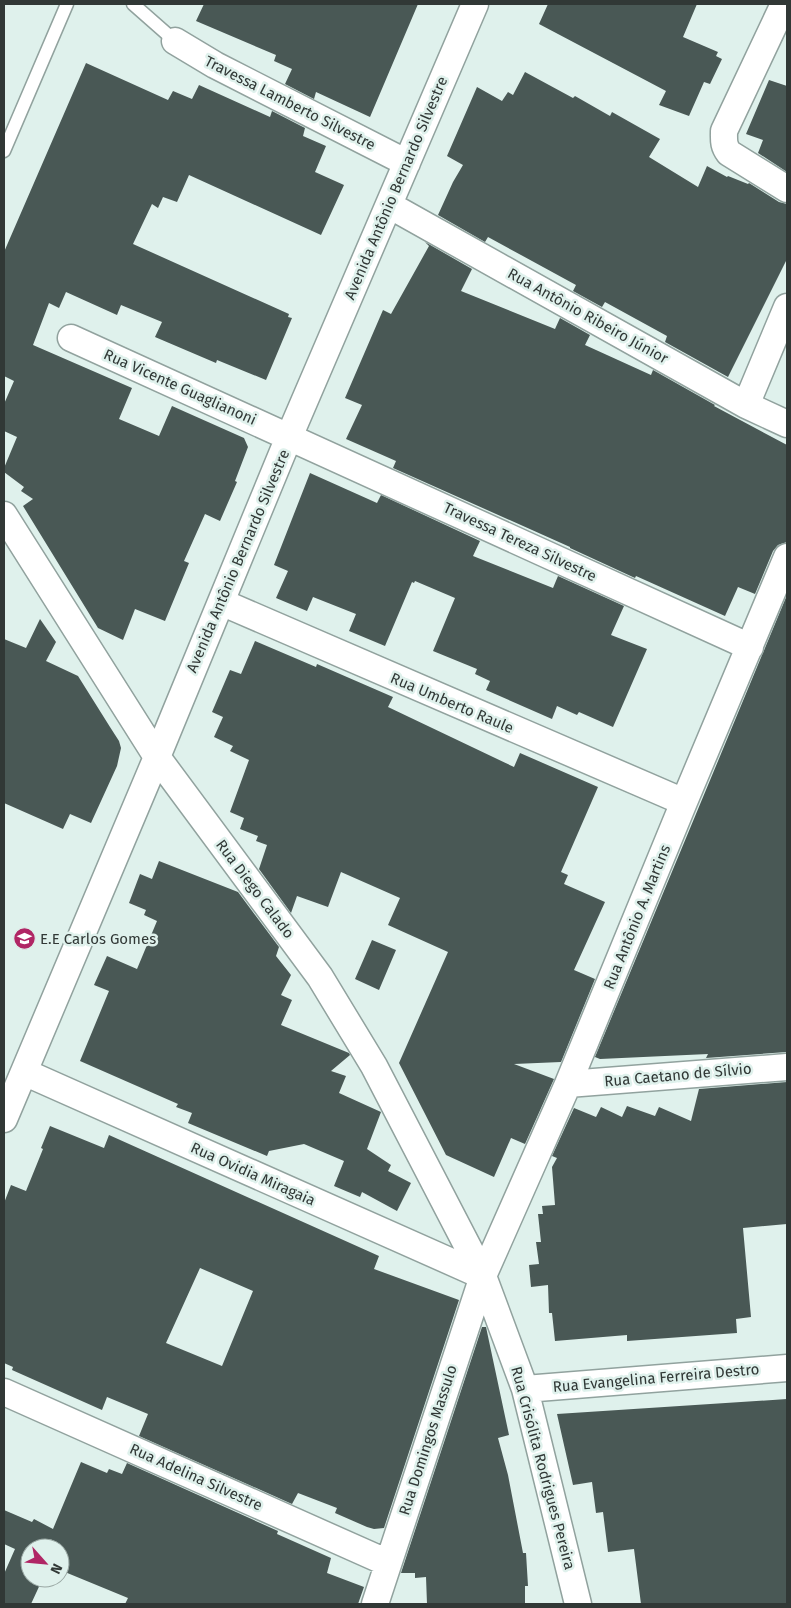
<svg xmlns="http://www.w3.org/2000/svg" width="791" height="1608" viewBox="0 0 791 1608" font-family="'Fira Sans',sans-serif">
	<rect width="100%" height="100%" fill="#dff1ec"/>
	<!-- building -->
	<path fill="#495855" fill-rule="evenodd" d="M204,4h214l-48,113 -54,-25 -2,7 -29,-15 7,-15 -18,-8 2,-6 -80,-34z
		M548,4h149l-14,33 35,15 -2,4 6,3 -12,25 -6,-2 -15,34 -30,-11 7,-14 -127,-67z
		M86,63l82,37 5,-9 19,8 7,-14 71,32 2,-6 33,17 -2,8 23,10 -11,26 29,13 -23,50 -132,-60 -12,27 -14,-5 -5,11 -6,-4 -19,40 156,70 -1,3 4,1 -26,62 -49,-20 -1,3 -61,-26 7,-15 -41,-17 -4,10 -51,-23 -7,16 -10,-5 -16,42 99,43 -13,31 40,17 13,-30 72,32 4,9 -13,34 2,1 -17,39 -15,-7 -21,47 5,2 -24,58 -30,-12 -12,31 -25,-12 -75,-122 10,-7 -12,-8 3,-4 -20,-15v-4l13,-31 -13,-6v-27l10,-23 -10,-5v-124z
		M525,72l48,26 2,-2 35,20 2,-4 48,27 -11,18 49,30 9,-21 20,11 1,-1 20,8 1,-1 30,19 8,2v55l-59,118 -63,-35 2,-6 -62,-34 -3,5 -29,-16 3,-6 -88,-48 -3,5 -47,-27 15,-33 10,-17 -16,-9 30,-69 25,14 6,-9 5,3z
		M769,80l18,6v86l-29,-19 5,-13 -17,-6z
		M425,242l47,27 -11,22 94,38 5,-11 30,17 -5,10 66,30 2,-5 62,35 -1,1 73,39v97l-9,3 -5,6 -18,43 -17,-7 -13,29 -89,-40 -1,2 -65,-30v-1l-177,-79 3,-7 -50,-22 16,-34 -17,-7 38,-88 8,4 38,-68z
		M310,473l67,30 4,-8 99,46 -7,15 80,32 5,-12 66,30 -13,29 36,14 -34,78 -34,-15 -2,3 -20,-9 -5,13 -66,-29 4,-9 -15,-7 2,-5 -44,-18 22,-53 -40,-17 -1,2 -2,-1 -27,64 -36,-15 7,-17 -43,-17 -6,14 -31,-13 12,-27 -14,-6z
		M787,595v457l-81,6 2,-4 -108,5 -5,-2z
		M40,619l16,23 -10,19 32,15 32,51 9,14 2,7 -4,18 -26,57 -21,-9 -7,15 -59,-26v-164l22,9z
		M255,641l61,26 1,-3 76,33 -5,10 126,60 6,-14 78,34 -37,85 7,3 -4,9 41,18 -31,68 21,9 -34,83 -47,2 40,15 -29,65 -14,-6 -17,39 -48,-22 -47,-92 49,-111 -60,-27 12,-27 -59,-26 -13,35 -31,-11 -6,17 -32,-44 8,-24 -11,-4 2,-5 -18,-7 4,-11 -14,-6 19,-52 -19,-9 3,-5 -19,-9 9,-20 -11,-5 18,-42 11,4z
		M159,861l79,31 41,55 -3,9 15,19 -10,20 11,5 -11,25 68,28 1,2 -19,16 15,5 -7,17 42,19 -14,37 24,16 -3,6 23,12 -14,28 -35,-19 -2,5 -26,-11 10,-25 -40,-17 -35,7 -2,5 -79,-33 4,-10 -16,-6 2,-3 -98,-43 29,-70 -15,-6 13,-29 30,13 20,-48 -13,-6 2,-5 -17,-7 11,-29 12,5z
		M372,940l24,10 -17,40 -24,-11z
		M787,1082v142l-44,4 8,89 -15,2 1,14 -110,8v-6l-72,6 -3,-28h-3l-1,-28 -17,2 -2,-22 10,-1 -3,-22h5l-3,-28h5l-1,-8 13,-1 -3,-38 5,-9 -5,-2 22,-48 22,9 5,-10 21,10 5,-11 28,10 4,-9 32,14 8,-32z
		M50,1126l54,22 5,-13 270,121 -5,13 85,31 -75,228 -10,1 -7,-2 -32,-14 2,-5 -39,-15 -6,11 -153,-68 9,-22 -41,-17 -5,13 -90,-40 1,-3 -9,-4v-160l7,-18 15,6 17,-42 -2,-1zM200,1268l53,23 -31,75 -56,-23z
		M482,1327h4l23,108 -11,3 10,37 15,78h3l2,33h-3v18h-98l-1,-27 -11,1v-5h-14z
		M787,1399v205h-146l-7,-55 -26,3 -5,-40 -7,1 -4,-31 -19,3 -16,-71z
		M81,1462l26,11 2,-4 13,5 5,-11 151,68 -1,3 54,24 -4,15 37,14 -6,17h-233l3,-6 -68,-28v-22h-30v30h13l-12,26h-27v-30l11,-25 -11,-5v-34l28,12 2,-3 19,10z"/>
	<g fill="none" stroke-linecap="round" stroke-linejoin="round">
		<defs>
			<path id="service" d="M133,4l42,37
				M4,151l63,-147"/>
			<path id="minor" d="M784,4l-60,127c0,9 -1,14 5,22l58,36
				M175,41l40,24 192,98
				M389,205l357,200 41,19
				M71,338l679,309
				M746,405l41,-98
				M4,515l153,242 163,220 54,89 109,210 42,113 53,215
				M221,602l463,200
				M24,1072l459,204
				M568,1084l219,-17
				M4,1119l153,-362 132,-320 186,-433
				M525,1389l262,-21
				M4,1392l384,171
				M375,1604l108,-328 85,-192 116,-282 103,-245"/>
		</defs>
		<!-- service casing -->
		<use href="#service" stroke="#91a29e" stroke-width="15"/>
		<!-- minor casing -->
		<use href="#minor" stroke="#91a29e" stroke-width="29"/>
		<!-- service -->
		<use href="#service" stroke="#fff" stroke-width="12"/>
		<!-- minor -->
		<use href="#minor" stroke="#fff" stroke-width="26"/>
	</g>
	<!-- icons -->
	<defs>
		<symbol id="school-disc" viewBox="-11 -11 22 22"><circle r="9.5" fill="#b02665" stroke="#dff1ec"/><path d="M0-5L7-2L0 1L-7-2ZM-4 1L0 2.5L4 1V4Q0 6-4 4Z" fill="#fff"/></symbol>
	</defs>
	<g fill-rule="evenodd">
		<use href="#school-disc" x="12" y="926" width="25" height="25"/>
	</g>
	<g text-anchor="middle" stroke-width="5" stroke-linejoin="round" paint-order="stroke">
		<!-- street labels -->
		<g font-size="15" fill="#313836" stroke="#dff1ec">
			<text transform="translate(290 103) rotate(27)" y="5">Travessa Lamberto Silvestre</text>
			<text transform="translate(396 188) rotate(-67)" y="5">Avenida Antônio Bernardo Silvestre</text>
			<text transform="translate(588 316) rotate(29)" y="5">Rua Antônio Ribeiro Júnior</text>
			<text transform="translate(180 387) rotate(24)" y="5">Rua Vicente Guaglianoni</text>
			<text transform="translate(520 542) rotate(25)" y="5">Travessa Tereza Silvestre</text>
			<text transform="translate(238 561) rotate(-67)" y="5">Avenida Antônio Bernardo Silvestre</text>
			<text transform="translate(452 703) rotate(23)" y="5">Rua Umberto Raule</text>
			<text transform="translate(255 889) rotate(53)" y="5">Rua Diego Calado</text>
			<text transform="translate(637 917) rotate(-68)" y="5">Rua Antônio A. Martins</text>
			<text transform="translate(678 1075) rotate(-5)" y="5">Rua Caetano de Sílvio</text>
			<text transform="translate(253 1174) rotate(24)" y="5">Rua Ovidia Miragaia</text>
			<text transform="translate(656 1378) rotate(-5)" y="5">Rua Evangelina Ferreira Destro</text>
			<text transform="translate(428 1440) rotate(-72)" y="5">Rua Domingos Massulo</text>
			<text transform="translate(543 1468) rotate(75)" y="5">Rua Crisólita Rodrigues Pereira</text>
			<text transform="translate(196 1477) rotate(24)" y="5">Rua Adelina Silvestre</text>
		</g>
		<!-- poi labels -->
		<g font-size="15" fill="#313836" stroke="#dff1ec" text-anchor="start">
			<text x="40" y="944">E.E Carlos Gomes</text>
		</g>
	</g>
	<!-- border -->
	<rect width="791" height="1608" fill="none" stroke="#313836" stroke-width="10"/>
	<!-- north arrow -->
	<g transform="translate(45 1563) rotate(117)"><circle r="24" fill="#dff1ec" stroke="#99a7a3"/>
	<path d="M0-4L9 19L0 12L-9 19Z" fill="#b02665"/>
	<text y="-8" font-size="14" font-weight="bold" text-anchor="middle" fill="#313836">N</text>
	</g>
</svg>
